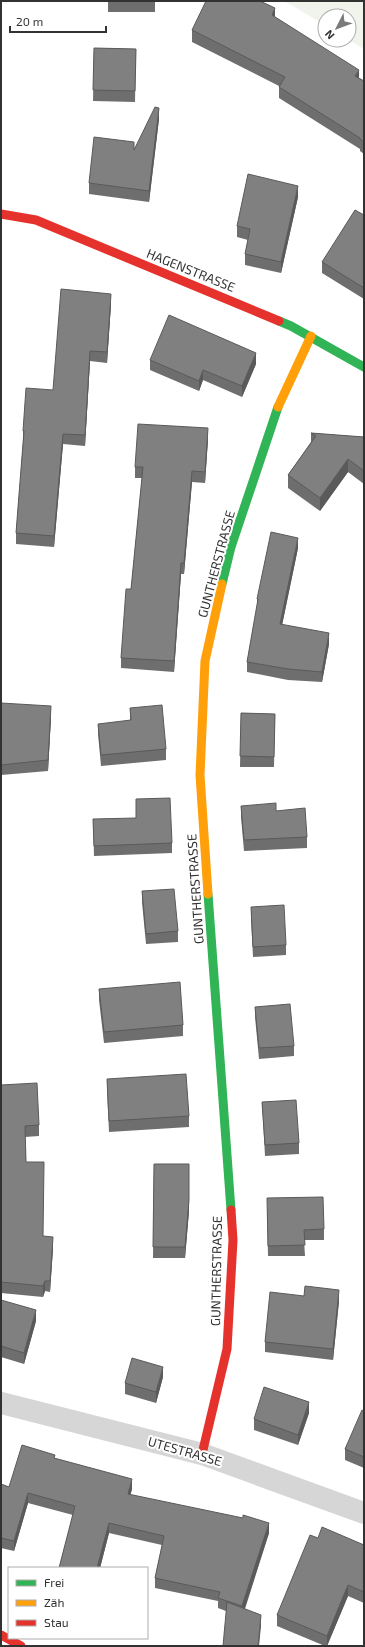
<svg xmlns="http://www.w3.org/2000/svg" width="365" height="1647" viewBox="0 0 365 1647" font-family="'Exo 2',sans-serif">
	<rect width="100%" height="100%" fill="#fff"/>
	<!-- green -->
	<path fill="#f0f4ed" d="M284,1h80v48l-15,-9v-24h-24v9z"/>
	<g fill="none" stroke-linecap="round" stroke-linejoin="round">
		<!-- street -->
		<path stroke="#d6d6d6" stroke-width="22" d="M1,1403l201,51 162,59"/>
		<!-- fast -->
		<path stroke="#30b455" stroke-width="9" d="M279,321l12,5 73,41
			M222,584l9,-37 47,-140
			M208,894l23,316"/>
		<!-- slow -->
		<path stroke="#ff9f0a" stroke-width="9" d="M278,407l33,-71
			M208,894l-8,-119 5,-114 17,-77"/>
		<!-- jam -->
		<path stroke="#e5322d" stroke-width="9" d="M1,214l35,6 243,101
			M202,1454l25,-105 6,-109 -2,-30
			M1,1635l20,11"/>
	</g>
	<!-- wall -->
	<path fill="#6e6e6e" d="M108,1h47v11h-47z
		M275,17l84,61 5,3v73l-4,-3v-2l-81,-51v-12l-87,-44v-12z
		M94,48l42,1 -1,53 -42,-1z
		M159,119l-10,83 -60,-8v-11l45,-33z
		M298,197l-17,76 -36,-8v-11l3,-14 -11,-3v-11z
		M364,215v84l-42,-26v-11z
		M111,304l-4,59 -17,-2 -5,85 -22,-2 -9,103 -38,-3v-11l7,-91v-11l30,-41z
		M150,360l106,4 -14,33 -39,-17 -4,11 -49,-21z
		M311,433l53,4v47l-16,-12 -28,39 -32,-23v-13l23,-33z
		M208,439l-3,44 -13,-1 -8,92h-3l-7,98 -53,-4v-10l10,-69 11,-111h-7v-11z
		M298,548l-16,77 47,19 -7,38 -34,-2 -41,-8v-10l10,-55v-8z
		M1,703l50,14 -3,54 -47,4z
		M130,708l36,41v11l-65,6 -3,-32v-10l32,-3z
		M241,713l34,1 -1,53h-34z
		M241,806l35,5 31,26v11l-63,3 -3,-34z
		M93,819l79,24v10l-78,3z
		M142,891l36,40v11l-32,2 -4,-42z
		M251,907l35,38v10l-33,2 -2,-39z
		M99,989l84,36v11l-79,7 -5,-43z
		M255,1007l39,39v10l-35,3 -4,-42z
		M107,1079l82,37v11l-80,5 -2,-43z
		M1,1085l38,40v11l-14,1 1,25 17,74 10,12 -3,44 -5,-1 -2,6 -42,-4z
		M262,1102l37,41v11l-34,2z
		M154,1164l35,47 -4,47h-32z
		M267,1209l57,20v11h-20l1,16h-37z
		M1,1300l35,21 -12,43 -23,-7z
		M339,1301l-6,59 -68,-8v-10z
		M163,1377l-7,26 -31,-9v-11z
		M364,1411v57l-19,-8v-11z
		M309,1413l-11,32 -44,-15v-11z
		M55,1458l77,31 -2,6 139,38 -24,76 16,17 -35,-15 -8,-3v-7l-63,-13v-10l7,-33 -53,-12 -9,35h-41l14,-53 -45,-12 -14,48 -13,-3v-64l8,3z
		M318,1538l46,7v58l-16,-7 -21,50h-2l-48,-20v-11z"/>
	<!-- shaded-wall -->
	<path fill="#5a5a5a" d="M275,8v12l-3,-5z
		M359,70v12l-4,-6z
		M159,108v11l-10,83v-11z
		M298,186v11l-17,76v-11z
		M111,294v10l-4,59v-11z
		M90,351v10l-5,85v-11z
		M256,353v11l-14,33v-11z
		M203,370v10l-4,11v-10z
		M208,428v11l-3,44v-11z
		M63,434v10l-9,103v-11z
		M348,459v13l-28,39v-13z
		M192,471v11l-8,92v-11z
		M298,538v10l-18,87v-11z
		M181,563v11l-7,98v-11z
		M329,633v11l-7,38v-10z
		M51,706v11l-3,54v-11z
		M189,1164v47l-4,47v-11z
		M53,1237v11l-3,44v-11z
		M45,1281v10l-2,6v-11z
		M339,1290v11l-6,59v-11z
		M36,1310v11l-12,43v-11z
		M163,1367v10l-7,26v-11z
		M309,1402v11l-11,32v-10z
		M132,1479v10l-4,15v-10z
		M28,1493v10l-14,48v-10z
		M109,1523v10l-9,35h-3z
		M269,1523v10l-27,83v-10z
		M348,1585v11l-21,50v-10z
		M261,1615v11l-2,20h-1z"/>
	<!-- building -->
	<path fill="#808080" stroke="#5a5a5a" d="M206,1h54l15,7 -3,7 87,55 -4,6 9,5v61l-4,-3v-1l-81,-51 6,-10 -93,-47z
		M94,48l42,1 -1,42 -42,-1z
		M155,107l4,1 -10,83 -60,-8 5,-46 40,5v8z
		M248,174l50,12 -17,76 -36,-8 5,-25 -13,-3z
		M355,210l9,5v73l-42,-26z
		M61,289l50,5 -4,58 -17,-1 -5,84 -22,-1 -9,102 -38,-3 8,-102h-1l3,-43 27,2z
		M169,315l87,38 -14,33 -39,-16 -4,11 -49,-21z
		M138,424l70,4 -3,44 -13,-1 -8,92h-3l-7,98 -53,-3 5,-69h5l12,-122h-8z
		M311,433l53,4v34l-16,-12 -28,39 -32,-23 28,-39z
		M271,532l27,6 -18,86 49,9 -7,39 -34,-3 -41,-7 11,-63h-1z
		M1,703l50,3 -3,54 -47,5z
		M162,705l4,44 -65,6 -3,-31 33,-4 -1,-12z
		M241,713l34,1 -1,43 -34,-1z
		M170,798l2,45 -78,3 -1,-27 43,-1v-19z
		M276,803v8l29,-3 2,29 -63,3 -3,-34z
		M174,889l4,42 -32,3 -4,-43z
		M284,905l2,40 -33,2 -2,-40z
		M180,982l3,43 -79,7 -5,-43z
		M290,1004l4,42 -35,2 -4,-41z
		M186,1074l3,42 -80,5 -2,-42z
		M37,1083l2,42 -14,1 1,36h18l-1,74 10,1 -3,44h-5l-2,5 -42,-4v-197z
		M296,1100l3,43 -34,2 -3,-43z
		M154,1164h35v36l-4,47h-32z
		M323,1197l1,32 -20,1 1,15 -37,1 -1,-48z
		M305,1286l34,4 -6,59 -68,-7 5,-50 34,4z
		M1,1300l35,10 -12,43 -23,-7z
		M132,1358l31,9 -7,25 -31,-9z
		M264,1387l45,15 -11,33 -44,-16z
		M362,1410l2,1v46l-19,-8z
		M22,1445l33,10 -1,3 78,21 -4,15 115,24v-3l26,8 -27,83 -24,-8 2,-6 -65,-14 9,-42 -55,-13 -12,45h-38l16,-62 -47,-13 -14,48 -13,-3v-54l8,3z
		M322,1527l42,18v47l-16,-7 -21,51 -50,-21 33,-80 8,3z
		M227,1602l34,13 -3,31h-35z"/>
	<g text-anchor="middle" stroke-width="4" stroke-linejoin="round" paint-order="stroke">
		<!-- street labels -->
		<g font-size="13" fill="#323232" stroke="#fff">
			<text transform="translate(191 270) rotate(22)" y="5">HAGENSTRASSE</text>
			<text transform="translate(216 564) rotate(-75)" y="5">GUNTHERSTRASSE</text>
			<text transform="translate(195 889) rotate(-94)" y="5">GUNTHERSTRASSE</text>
			<text transform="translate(216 1271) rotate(-89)" y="5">GUNTHERSTRASSE</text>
			<text transform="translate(185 1451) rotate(16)" y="5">UTESTRASSE</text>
		</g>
	</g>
	<!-- border -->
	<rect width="365" height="1647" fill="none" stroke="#323232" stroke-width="4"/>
	<!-- legend -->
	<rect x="8" y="1567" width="140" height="72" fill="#ffffff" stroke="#adadad"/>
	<rect x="16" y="1580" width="20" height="6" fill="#30b455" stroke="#adadad"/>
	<text x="44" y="1587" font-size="12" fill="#323232">Frei</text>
	<rect x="16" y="1600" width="20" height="6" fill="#ff9f0a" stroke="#adadad"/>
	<text x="44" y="1607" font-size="12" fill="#323232">Zäh</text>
	<rect x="16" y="1620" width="20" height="6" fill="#e5322d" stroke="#adadad"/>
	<text x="44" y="1627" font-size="12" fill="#323232">Stau</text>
	<!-- north arrow -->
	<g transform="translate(337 28) rotate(228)"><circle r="19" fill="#ffffff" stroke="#adadad"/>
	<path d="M0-3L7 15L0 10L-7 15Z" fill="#7a7a7a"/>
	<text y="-6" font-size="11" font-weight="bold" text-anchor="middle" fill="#323232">N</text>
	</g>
	<!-- scale -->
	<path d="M10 26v6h96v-6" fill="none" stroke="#323232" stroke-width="2"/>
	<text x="16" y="26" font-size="12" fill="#323232" stroke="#ffffff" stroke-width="3" paint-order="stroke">20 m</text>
</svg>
